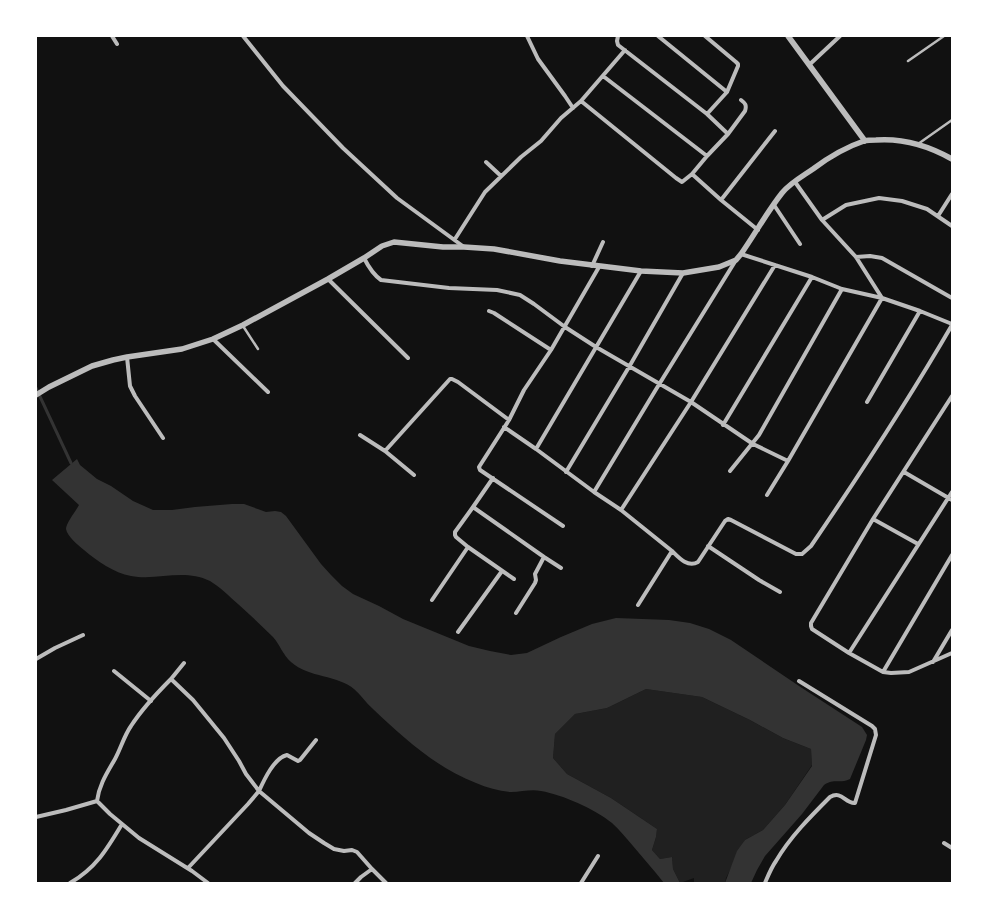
<svg xmlns="http://www.w3.org/2000/svg" width="988" height="919" viewBox="0 0 988 919" font-family="Raleway,sans-serif">
	<rect width="100%" height="100%" fill="#111"/>
	<!-- green -->
	<path fill="#202020" d="M646,689l56,8 48,23 33,18 28,11 1,16 -27,40 -22,25 -18,10 -19,38 -1,5h-31v-5l-14,5 -7,-14 -1,-12 -12,2 -8,-9 4,-13 1,-8 -46,-31 -44,-24 -14,-16 2,-24 20,-20 32,-6z"/>
	<!-- water -->
	<path fill="#333" d="M77,459l3,6 17,14 14,7 22,15 20,9h19l23,-3 37,-3h12l22,8 9,-1 6,1 5,4 35,48 10,11 11,11 11,8 26,12 24,13 66,27 21,5 21,4 16,-2 34,-16 31,-13 24,-6 53,2 21,3 19,6 22,11 71,48 60,39 5,8 -1,5 -16,39c-10,5 -16,-1 -26,6l-22,29 -37,42 -8,14 -6,13h-26l12,-32 8,-11 18,-10 22,-25 27,-39 -1,-17 -28,-11 -33,-18 -48,-23 -56,-8 -39,19 -32,6 -20,20 -2,24 14,16 44,24 46,31 -1,8 -4,13 8,9 12,-2 1,12 7,14h-16c-10,-13 -21,-25 -31,-37 -7,-8 -13,-16 -21,-23 -17,-14 -49,-28 -71,-32 -10,-2 -20,1 -30,1 -12,-1 -24,-4 -35,-9 -41,-16 -72,-45 -103,-74 -7,-6 -12,-14 -19,-20 -16,-14 -45,-11 -63,-27 -8,-7 -11,-17 -18,-25 -11,-11 -23,-22 -35,-33 -9,-8 -18,-17 -28,-23 -27,-13 -52,0 -79,-5 -17,-3 -34,-15 -47,-26 -5,-4 -17,-14 -18,-21 0,-6 10,-18 13,-24l-27,-25z"/>
	<g fill="none" stroke-linecap="round" stroke-linejoin="round">
		<!-- stream -->
		<path stroke="#333" stroke-width="3" d="M36,388l35,75"/>
		<!-- service -->
		<path stroke="#bcbcbc" stroke-width="2.5" d="M908,61l36,-25
			M918,144l34,-24
			M243,326l15,23"/>
		<!-- minor -->
		<path stroke="#bcbcbc" stroke-width="4" d="M112,36l5,8
			M243,36l40,50 60,62 54,50 67,49
			M527,36l11,23 27,37 8,12
			M618,36l-1,5 1,4 89,69 21,20
			M658,36l69,56
			M705,36l31,26 2,2v2l-11,26 -20,22
			M809,65l31,-29
			M603,76l104,80
			M581,101l95,77 6,4 10,-8 15,-18 21,-22 17,-23c2,-6 0,-8 -4,-11
			M486,162l15,14
			M692,174l29,26 37,30
			M721,200l54,-69
			M774,205l26,39
			M938,216l14,-22
			M822,220l24,-15 33,-7 23,3 25,8 25,17
			M455,239l30,-47 36,-35 20,-16 20,-23 20,-17 44,-51
			M741,254l71,23 30,12 40,9 38,13 32,13
			M856,257l14,-1 12,2 70,40
			M364,258c4,8 10,17 17,22l68,8 48,2 23,5 14,9 31,23 31,20 95,55 62,42 35,17
			M592,266l11,-24
			M328,279l80,79
			M489,311l5,2 57,37
			M213,339l55,53
			M127,357l3,29 5,10 28,42
			M952,396l-79,123 -62,104v3l1,3 37,24 34,19 8,1 18,-1 43,-19
			M867,402l53,-91
			M723,425l89,-148
			M504,427l32,22 58,43 27,18 51,41c7,7 16,17 26,11l27,-41 3,-2 3,1 65,34h6l9,-8c49,-72 97,-145 141,-221
			M360,435l25,16 29,24
			M536,449l105,-178
			M385,451l65,-72h2l6,3 51,38
			M730,471l29,-36 83,-146
			M566,472l63,-105 54,-94
			M904,472l48,28
			M493,478l-20,29 -18,25v3l1,2 12,10 46,32
			M594,492l61,-101 81,-131
			M767,495l21,-34 94,-163 -26,-41 -34,-37 -27,-38
			M473,507l71,50 17,11
			M621,510l70,-108 84,-137
			M873,519l45,25
			M563,526l-83,-56 -1,-3 30,-47 15,-30 27,-40 48,-83
			M708,546l51,34 21,12
			M432,600l36,-53
			M638,605l34,-54
			M516,613l19,-30 1,-3 -1,-6 9,-17
			M458,632l44,-61
			M849,653l103,-161
			M36,659l19,-11 28,-13
			M933,662l19,-32
			M114,671l37,30
			M883,672l69,-117
			M171,679l13,-16
			M316,740l-16,20 -2,1 -11,-6c-13,3 -23,25 -28,36l50,42 15,10 10,6 10,2 8,-1 5,2 15,17 14,14
			M97,801c2,-16 10,-28 18,-42 6,-11 9,-23 16,-33 11,-17 26,-33 40,-47l22,21 31,38 15,23 7,13 13,17 -11,13 -60,64
			M36,817l30,-7 31,-9 13,13 29,24 53,33 16,12
			M944,843l8,5
			M70,883c26,-15 37,-34 52,-59
			M355,883l6,-6 11,-8
			M581,883l17,-27
			M765,883c3,-7 6,-15 11,-22 14,-24 34,-44 54,-64 12,-7 15,7 25,6l21,-68 -1,-6 -3,-3 -73,-45"/>
		<!-- tertiary -->
		<path stroke="#bcbcbc" stroke-width="5.5" d="M788,36l77,105
			M36,395l13,-8 43,-21 21,-6 14,-3 55,-8 31,-10 30,-14 85,-46 36,-21 18,-12 12,-4 49,5h21l30,2 66,12 81,10 42,2 36,-6 17,-7 5,-6c14,-20 26,-42 41,-61 8,-10 21,-17 31,-24 16,-12 33,-22 51,-28 4,-1 8,-1 12,-1 27,-2 53,6 76,19"/>
	</g>
	<!-- border -->
	<rect width="988" height="919" fill="none" stroke="#ffffff" stroke-width="74"/>
</svg>
